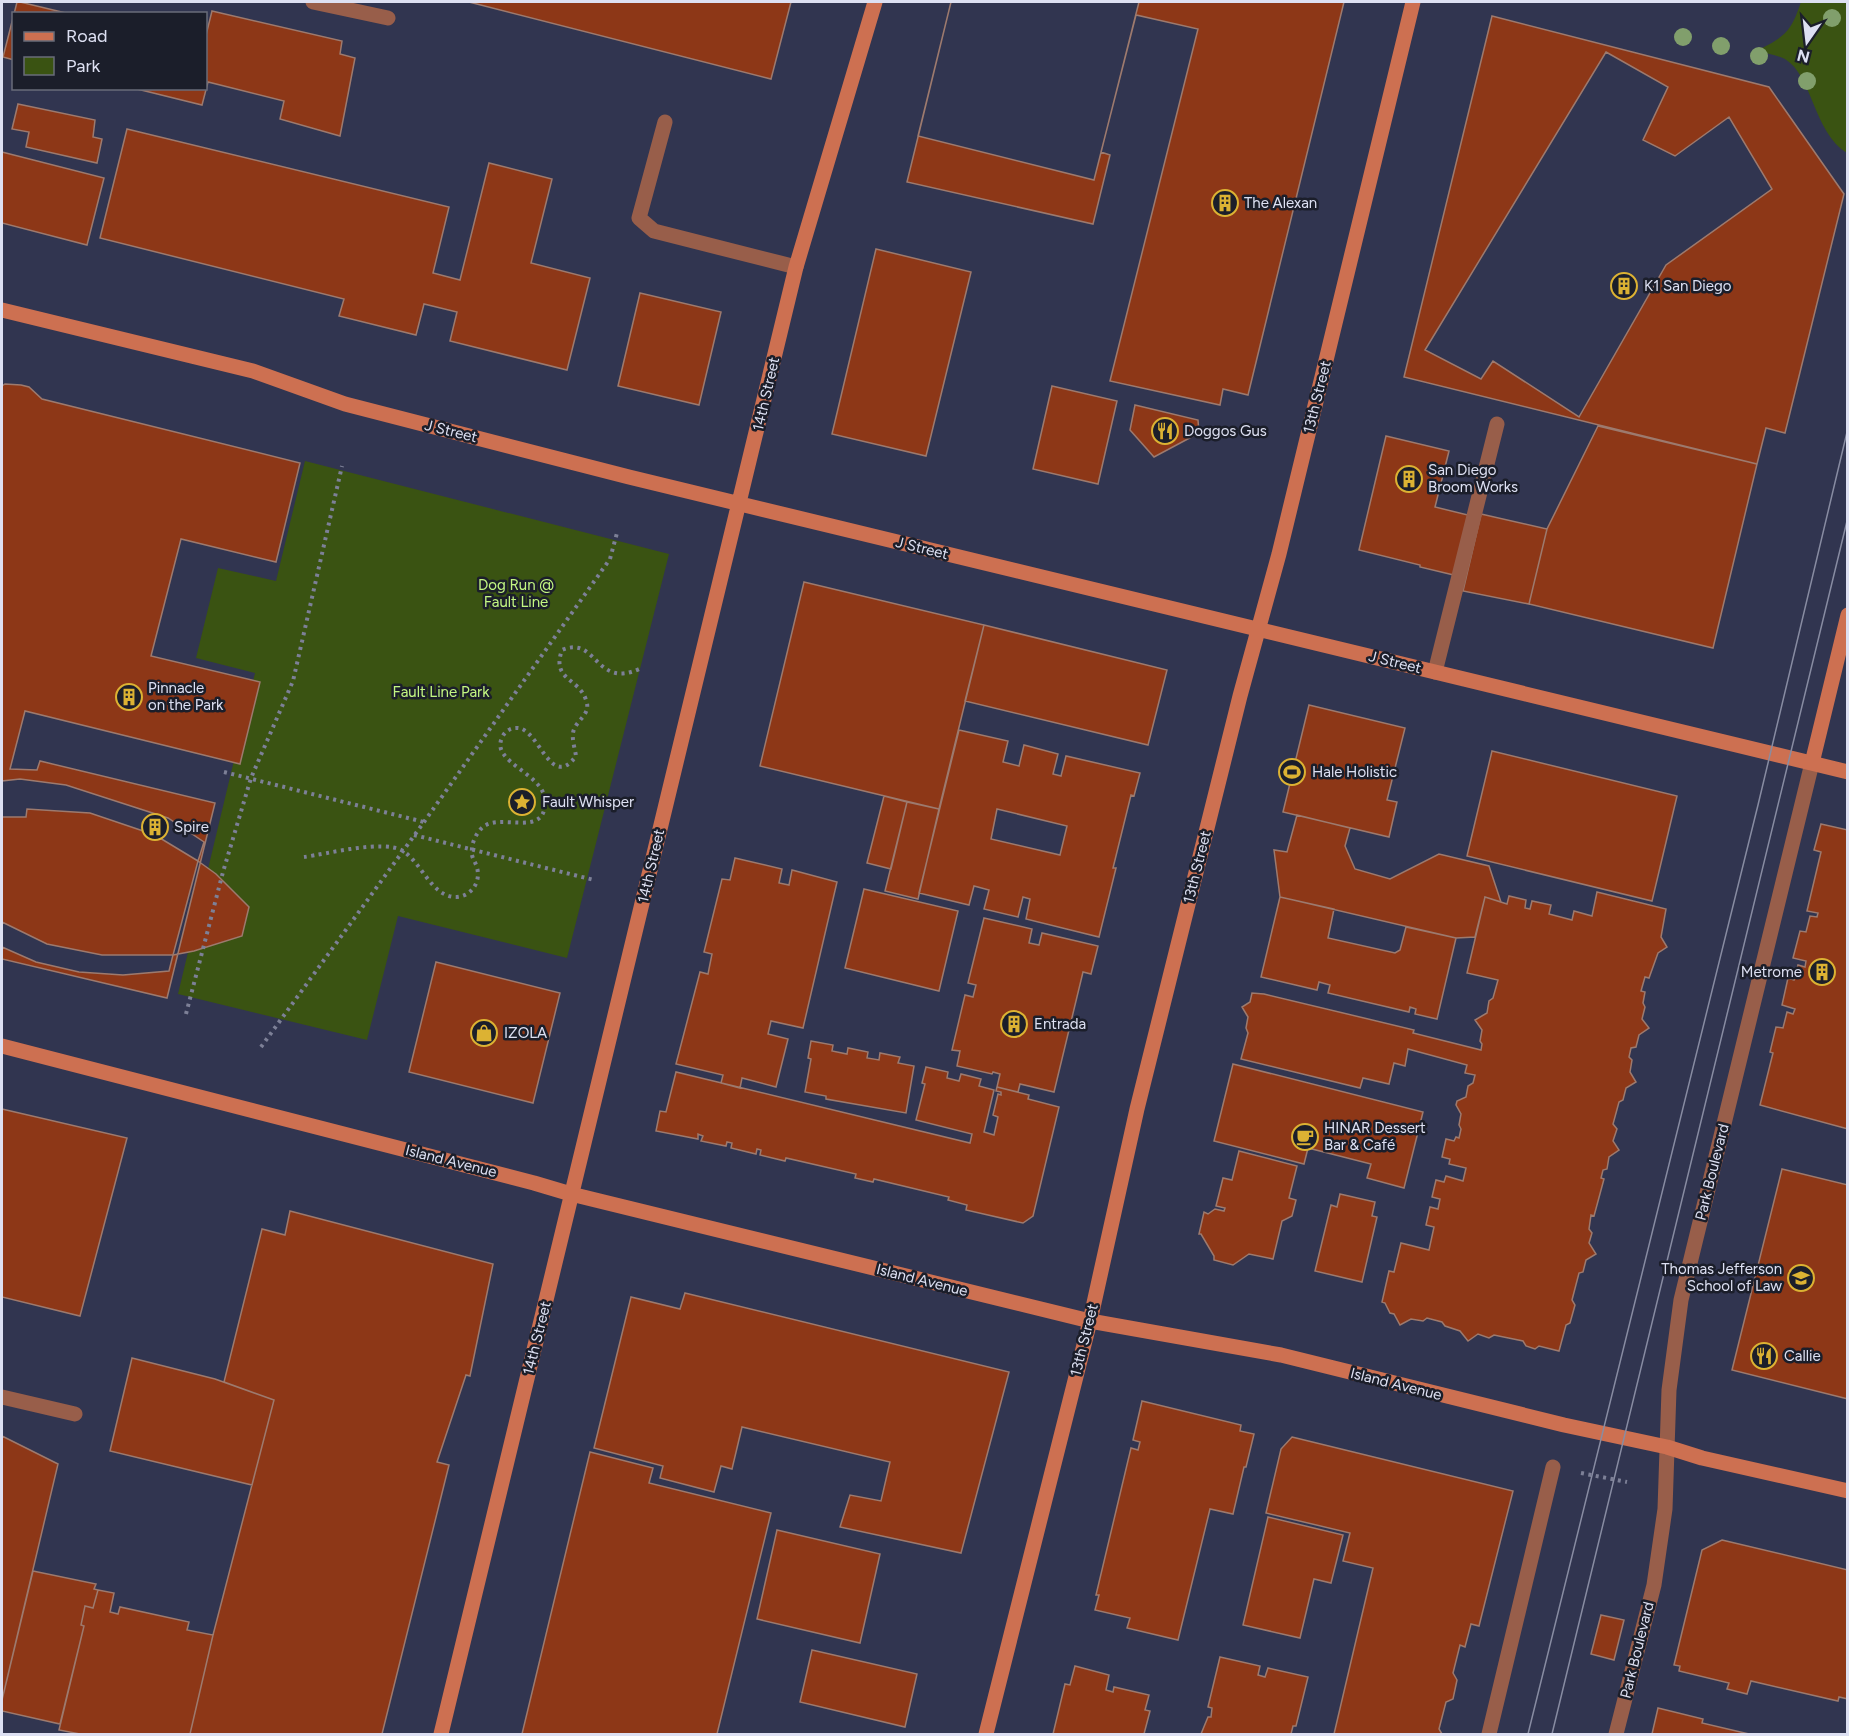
<svg xmlns="http://www.w3.org/2000/svg" width="1849" height="1736" viewBox="0 0 1849 1736" font-family="Figtree,sans-serif">
	<rect width="100%" height="100%" fill="#313550"/>
	<!-- green -->
	<path fill="#3a5312" d="M1801,2h46v151c-34,-21 -34,-77 -62,-94 -6,-3 -16,-5 -23,-7v-4c26,-13 30,-20 39,-46z
		M305,461l364,93 -102,404 -169,-42 -31,124 -189,-46 77,-321 -59,-15 22,-90 58,13z"/>
	<!-- building -->
	<path fill="#8d3717" stroke="#9d7a6e" stroke-width="1.5" fill-rule="evenodd" d="M17,2h3l50,12h-56z
		M469,2h322l-20,77z
		M951,2h188l-45,178 -176,-44z
		M951,2h393l-96,393 -25,-6 -3,16 -110,-24 88,-352 -62,-14 -35,137 9,3 -17,69 -186,-42z
		M212,11l130,30 -2,13 15,4 -15,78 -60,-17 4,-18 -76,-19 -6,23 -69,-17h73v-53z
		M14,14v46l-11,-3z
		M1492,16l277,71 75,107 -59,239 -19,-5 -9,36 -353,-87z
		M1606,52l62,35 -25,53 32,16 54,-39 43,72 -106,76 -87,152 -86,-56 -12,18 -56,-29z
		M18,104l77,16 -2,17 9,2 -5,24 -71,-16 3,-15 -17,-3z
		M127,129l322,78 -16,66 27,7 29,-117 63,16 -21,84 59,15 -23,92 -117,-29 7,-29 -33,-8 -8,31 -77,-19 5,-17 -244,-61z
		M2,152l102,26 -17,67 -85,-22z
		M876,249l95,23 -45,184 -94,-22z
		M640,293l81,19 -22,93 -81,-19z
		M5,384l16,1 8,2 13,12 258,64 -24,99 -95,-23 -30,117 109,26 -20,82 -215,-53 -15,58 27,1 3,-9 175,42 -48,195 -165,-39v-573z
		M1052,386l65,15 -19,83 -65,-15z
		M1135,405l63,15 1,13 -45,24 -24,-27z
		M1598,426l159,38 -44,184 -184,-44 18,-75z
		M1386,436l63,15 -14,56 37,9 -14,60 -38,-9v-2l-61,-15z
		M1481,514l66,15 -18,75 -66,-13z
		M804,582l180,43 -45,184 -179,-43z
		M984,625l183,45 -19,75 -183,-44z
		M1309,705l96,23 -18,72 10,2 -8,35 -106,-25z
		M959,730l49,11 -5,21 16,4 5,-21 34,9 -5,20 8,2 5,-20 74,17 -6,23 -3,-1 -18,73h3l-17,69 -73,-18 4,-20 -7,-2 -5,20 -34,-8 5,-19 -15,-4 -5,19 -50,-12zM997,809l70,17 -7,29 -69,-16z
		M1492,751l185,45 -25,105 -185,-45z
		M20,779l46,6 102,33 36,24 -6,19 -43,-26 -65,-22 -63,-4 -1,8h-24v-36z
		M884,796l23,6 -16,67 -24,-6z
		M907,802l32,7 -21,90 -33,-8z
		M1297,815l53,13 -5,18 10,23 35,10 49,-25 50,12 12,36 -16,-5 -10,40 -19,1 -176,-41 -6,-47 13,2z
		M1821,824l27,6v299l-88,-24 13,-52 -3,-1 6,-25 7,1 4,-16 6,2 2,-5 -13,-4 6,-27 6,2 4,-15 7,2 1,-6 -13,-3 7,-27 6,1 4,-16 7,1 1,-4 -11,-2 14,-59 -7,-2z
		M735,858l47,11 -3,14 10,2 3,-15 45,12 -34,146 -32,-7 -3,13 20,5 -12,48 -34,-9 -2,10 -19,-5 2,-8 -47,-11 24,-92 8,2 4,-20 -8,-2 18,-73 8,1z
		M198,861l18,13 33,33 -7,29 -48,15 -21,4z
		M864,889l94,22 -19,80 -94,-23z
		M1597,892l69,17 -5,28 6,10 -9,6 -9,25 -4,-1 -4,14 4,1 -2,11 2,4 -3,12 7,9 -10,7 -3,12 -5,1 -2,9 3,3 -2,12 6,10 -10,6 -3,12 -4,2 -6,22 4,5 -4,12 6,9 -10,7 -2,12 -4,1 -2,8 3,1 -10,37 -3,-1 -2,14 3,4 -3,10 7,11 -10,6 -3,12 -4,1 -7,27 3,5 -5,18 -4,2 -7,26 -20,-5 -4,3 -9,-3 -3,-5 -29,-6 -5,3 -11,-4 -10,7 -8,-10 -15,-5 -3,-4 -15,-4 -4,3 -12,-2 -11,6 -6,-11 -4,-1 -5,-10 -3,-1 7,-31 5,1 7,-29 28,7 5,-23 -8,-2 4,-18 8,2 2,-10 -8,-2 4,-17 8,2 2,-6 17,5 3,-13 -17,-4 1,-5 -8,-2 4,-18 8,2 2,-4 3,1 2,-9 -2,-4 2,-11 -5,-9 1,-4 9,-4 2,-11 5,-3 2,-8 -10,-2 2,-8 -59,-16 -3,17 -11,-3 -5,21 -26,-6 -3,10 -119,-29 7,-26 -2,-5 2,-11 -6,-10 8,-5 2,-9 12,1 150,36 -1,3 68,17 1,-6 -2,-3 2,-11 -7,-10 12,-7 2,-12 4,-3 5,-18 -31,-7 18,-76 22,7 2,-8 17,4 -1,8 5,1 2,-8 19,4 -2,9 23,6 2,-9 18,5z
		M1280,897l54,12 -6,29 67,15 5,-3 6,-23 50,11 -19,81 -22,-5 1,-5 -6,-2 -1,5 -81,-19 2,-8 -11,-3 -2,8 -56,-13z
		M984,918l48,11 -3,14 10,2 3,-12 56,13 -7,28 -8,-2 -29,120 -34,-8 -2,8 -21,-5 3,-13 -7,-2 -1,2 -35,-8 3,-15 -8,-1 13,-55 8,2 3,-12 -8,-2z
		M2,922l45,22 55,11h71l-4,16 -46,4 -44,-3 -43,-10 -34,-15z
		M436,962l124,31 -27,110 -124,-31z
		M811,1041l22,4 -1,6 15,3 1,-6 20,4 -1,6 12,2 1,-7 20,4 -2,6 16,3 -8,47 -80,-14v-3l-21,-4 6,-33 -3,-1z
		M1233,1064l190,48 -19,76 -37,-10 4,-14 -63,-16 -4,16 -90,-23z
		M926,1067l22,5 -1,6 12,3 2,-7 20,5 -2,7 15,4 -10,42 10,3 4,-18 -5,-2 5,-21 3,1v-3l-5,-1 1,-4 32,8 -1,4 31,8 -26,109 -10,7 -57,-13 1,-5 -19,-5 1,-3 -75,-18 -1,3 -18,-4 1,-4 -70,-16 -1,3 -25,-6 1,-5 -4,-1 -1,5 -25,-6 1,-5 -5,-1 -1,4 -25,-5 2,-5 -5,-2v5l-42,-8 4,-20 6,1 10,-40 294,71 2,-9 -56,-14 9,-36 -3,-1z
		M2,1109l125,29 -47,178 -78,-19z
		M1239,1151l58,15 -8,32 7,2 -4,16 -10,5 -9,38 -24,-5 -16,11 -19,-5v-4l-13,-22h-2l5,-22 4,2 7,-5 9,2 1,-3 -9,-2 7,-28 9,2z
		M1782,1169l66,16v214l-116,-29z
		M1340,1194l35,8 -3,14 5,1 -15,65 -47,-11 16,-66 6,2z
		M290,1211l203,53 -23,112 -4,-1 -29,87 12,3 -67,269h-192l23,-99 61,-235 -50,-18 38,-153 23,6z
		M685,1293l324,79 -48,181 -121,-26 10,-32 31,6 9,-39 -148,-35 -10,42 -11,-3 -7,26 -54,-14 3,-12 -69,-18 37,-151 49,12z
		M132,1358l83,21 59,21 -22,85 -142,-34z
		M1142,1401l99,24 -1,6 14,3 -8,33h-2l-11,47 -23,-5 -32,131 -51,-12 3,-10 -35,-8 4,-15h-3l35,-147 7,2 2,-8 -7,-2z
		M2,1436l56,28 -56,236z
		M1292,1437l221,54 -34,135 -8,-2 -6,23 -5,-2 -7,28 4,7 -4,19 -7,3 -7,27 3,5h-108l39,-166 -30,-7 7,-28 -84,-20 15,-64z
		M590,1452l63,16 -4,15 122,30 -54,221h-195z
		M1268,1517l75,18 -12,48 -17,-4 -14,59 -57,-13z
		M777,1530l103,24 -20,89 -103,-24z
		M1722,1540l126,30v129l-9,-2 -1,4 -87,-20 -4,13 -20,-5 2,-6 -50,-12 1,-5 -6,-1 28,-115z
		M33,1571l63,13 -2,5 4,1 -5,18 -8,-2 -4,19 3,1 -24,98 -58,-13v-11z
		M98,1590l16,3 -4,19 8,2 2,-7 69,15 -2,8 26,5 -23,99h-110l-21,-4 25,-104 -3,-1 4,-19 8,2z
		M1601,1615l23,5 -10,40 -23,-6z
		M812,1650l105,24 -12,53 -105,-25z
		M1220,1657l40,9 -2,9 7,2 3,-9 40,9 -12,49h-3l-2,8h-90l7,-17h3l1,-9 -4,-1z
		M1075,1666l34,9 -3,15 7,2 1,-5 35,8 -4,15 5,1 -6,23h-91l12,-50 5,1z
		M1658,1708l45,11 -1,4 47,11h-97z"/>
	<g fill="none" stroke-linecap="round" stroke-linejoin="round">
		<!-- path -->
		<path stroke="#7d8097" stroke-width="4" stroke-dasharray="3 4.5" stroke-linecap="butt" d="M224,772l200,50
			M414,835l180,45
			M304,857c23,-3 80,-18 99,-6 19,12 29,47 54,46 15,-1 24,-16 20,-29 -1,-5 -4,-8 -5,-13 -1,-9 2,-18 8,-25 16,-21 66,11 65,-29 0,-27 -55,-39 -43,-63 2,-6 8,-10 14,-10 23,-2 34,64 60,28 -1,-7 -4,-16 -3,-23 2,-13 19,-18 13,-33 -7,-22 -35,-20 -24,-50 35,-15 33,39 77,19
			M186,1014l37,-142 28,-94 42,-97 49,-215
			M261,1047l163,-225 186,-263 7,-26
			M1581,1473l46,9"/>
		<!-- lane -->
		<path stroke="#985e4a" stroke-width="15" d="M313,2l75,16
			M665,122l-26,96 15,13 142,36
			M1435,672l62,-248
			M2,1397l73,17"/>
		<!-- street -->
		<path stroke="#985e4a" stroke-width="15" d="M1489,1734l64,-267
			M1616,1734l38,-149 11,-76 4,-119 12,-90 131,-537"/>
		<!-- secondary -->
		<path stroke="#cd7051" stroke-width="15" d="M2,310l251,61 92,33 284,73 1219,295
			M1812,763l36,-148
			M2,1046l532,137 37,11 519,127 191,34 283,70 103,22 35,11 146,33
			M441,1734l355,-1467 79,-265
			M986,1734l104,-413 47,-212 103,-413 39,-142 134,-552"/>
		<!-- tram -->
		<path stroke="#888ca2" stroke-width="1.5" d="M1528,1734l230,-929 90,-377
			M1552,1734l296,-1217"/>
	</g>
	<!-- trees -->
	<g fill="#819f6c">
		<circle cx="1832" cy="18" r="9"/>
		<circle cx="1683" cy="37" r="9"/>
		<circle cx="1721" cy="46" r="9"/>
		<circle cx="1759" cy="56" r="9"/>
		<circle cx="1807" cy="81" r="9"/>
	</g>
	<!-- icons -->
	<defs>
		<symbol id="building-ring" viewBox="-11 -11 22 22"><circle r="9.5" fill="#1b1e2a" stroke="#dcb233" stroke-width="1.5"/><path d="M-4-6H4V6H1V3H-1V6H-4ZM-2.5-4.3h1.7v1.8h-1.7ZM.8-4.3h1.7v1.8H.8ZM-2.5-1h1.7V.8h-1.7ZM.8-1h1.7V.8H.8Z" fill="#dcb233"/></symbol>
		<symbol id="restaurant-ring" viewBox="-11 -11 22 22"><circle r="9.5" fill="#1b1e2a" stroke="#dcb233" stroke-width="1.5"/><path d="M-5-6h1v4h1v-4h1v4h1v-4h1v5L-1.5 .5V6h-2V.5L-5-1ZM5-6V6H3V1.5H1.5Q1.5-4 5-6Z" fill="#dcb233"/></symbol>
		<symbol id="stadium-ring" viewBox="-11 -11 22 22"><circle r="9.5" fill="#1b1e2a" stroke="#dcb233" stroke-width="1.5"/><path d="M0-5a6.5 5 0 1 0 0 10a6.5 5 0 1 0 0-10ZM-3.5-1.8h7v3.6h-7Z" fill="#dcb233"/></symbol>
		<symbol id="sight-ring" viewBox="-11 -11 22 22"><circle r="9.5" fill="#1b1e2a" stroke="#dcb233" stroke-width="1.5"/><path d="M0-6L1.8-2.2L6-1.7L2.9 1.2L3.7 5.4L0 3.3L-3.7 5.4L-2.9 1.2L-6-1.7L-1.8-2.2Z" fill="#dcb233"/></symbol>
		<symbol id="shop-ring" viewBox="-11 -11 22 22"><circle r="9.5" fill="#1b1e2a" stroke="#dcb233" stroke-width="1.5"/><path d="M-5-2.5h2.3a2.7 3.5 0 0 1 5.4 0H5L5.5 6h-11ZM-1.5-2.5h3a1.5 2.3 0 0 0-3 0Z" fill="#dcb233"/></symbol>
		<symbol id="cafe-ring" viewBox="-11 -11 22 22"><circle r="9.5" fill="#1b1e2a" stroke="#dcb233" stroke-width="1.5"/><path d="M-5.5-4.5H6V0H3Q3 3.5 0 3.5H-2.5Q-5.5 3.5-5.5 0ZM3-3.2v2h1.7v-2ZM-6 4.5H4V6H-6Z" fill="#dcb233"/></symbol>
		<symbol id="university-ring" viewBox="-11 -11 22 22"><circle r="9.5" fill="#1b1e2a" stroke="#dcb233" stroke-width="1.5"/><path d="M0-5L7-2L0 1L-7-2ZM-4 1L0 2.5L4 1V4Q0 6-4 4Z" fill="#dcb233"/></symbol>
	</defs>
	<g fill-rule="evenodd">
		<use href="#building-ring" x="1210" y="188" width="30" height="30"/>
		<use href="#building-ring" x="1609" y="271" width="30" height="30"/>
		<use href="#restaurant-ring" x="1150" y="416" width="30" height="30"/>
		<use href="#building-ring" x="1394" y="464" width="30" height="30"/>
		<use href="#building-ring" x="114" y="682" width="30" height="30"/>
		<use href="#stadium-ring" x="1277" y="757" width="30" height="30"/>
		<use href="#sight-ring" x="507" y="787" width="30" height="30"/>
		<use href="#building-ring" x="140" y="812" width="30" height="30"/>
		<use href="#building-ring" x="1807" y="957" width="30" height="30"/>
		<use href="#building-ring" x="999" y="1009" width="30" height="30"/>
		<use href="#shop-ring" x="469" y="1018" width="30" height="30"/>
		<use href="#cafe-ring" x="1290" y="1122" width="30" height="30"/>
		<use href="#university-ring" x="1786" y="1263" width="30" height="30"/>
		<use href="#restaurant-ring" x="1749" y="1341" width="30" height="30"/>
	</g>
	<g text-anchor="middle" stroke-width="5" stroke-linejoin="round" paint-order="stroke">
		<!-- poi labels -->
		<g font-size="15" fill="#dde0f2" stroke="#1b1e2a" text-anchor="start">
			<text x="1244" y="208">The Alexan</text>
			<text x="1644" y="291">K1 San Diego</text>
			<text x="1184" y="436">Doggos Gus</text>
			<text x="1428" y="475">San Diego<tspan x="1428" dy="17">Broom Works</tspan></text>
			<text x="148" y="693">Pinnacle<tspan x="148" dy="17">on the Park</tspan></text>
			<text x="1312" y="777">Hale Holistic</text>
			<text x="542" y="807">Fault Whisper</text>
			<text x="174" y="832">Spire</text>
			<text x="1802" y="977" text-anchor="end">Metrome</text>
			<text x="1034" y="1029">Entrada</text>
			<text x="504" y="1038">IZOLA</text>
			<text x="1324" y="1133">HINAR Dessert<tspan x="1324" dy="17">Bar &amp; Café</tspan></text>
			<text x="1782" y="1274" text-anchor="end">Thomas Jefferson<tspan x="1782" dy="17">School of Law</tspan></text>
			<text x="1784" y="1361">Callie</text>
		</g>
		<!-- street labels -->
		<g font-size="15" fill="#dde0f2" stroke="#1b1e2a">
			<text transform="translate(766 394) rotate(-77)" y="5">14th Street</text>
			<text transform="translate(1317 397) rotate(-76)" y="5">13th Street</text>
			<text transform="translate(451 431) rotate(14)" y="5">J Street</text>
			<text transform="translate(922 548) rotate(14)" y="5">J Street</text>
			<text transform="translate(1395 662) rotate(14)" y="5">J Street</text>
			<text transform="translate(651 866) rotate(-77)" y="5">14th Street</text>
			<text transform="translate(1197 867) rotate(-76)" y="5">13th Street</text>
			<text transform="translate(451 1161) rotate(14)" y="5">Island Avenue</text>
			<text transform="translate(1712 1172) rotate(-76)" y="5">Park Boulevard</text>
			<text transform="translate(922 1280) rotate(14)" y="5">Island Avenue</text>
			<text transform="translate(537 1338) rotate(-76)" y="5">14th Street</text>
			<text transform="translate(1084 1340) rotate(-76)" y="5">13th Street</text>
			<text transform="translate(1396 1384) rotate(14)" y="5">Island Avenue</text>
			<text transform="translate(1637 1650) rotate(-76)" y="5">Park Boulevard</text>
		</g>
		<!-- park labels -->
		<g font-size="15" fill="#c3f682" stroke="#1b1e2a">
			<text x="516" y="590">Dog Run @<tspan x="516" dy="17">Fault Line</tspan></text>
			<text x="441" y="697">Fault Line Park</text>
		</g>
	</g>
	<!-- border -->
	<rect width="1849" height="1736" fill="none" stroke="#dde0f2" stroke-width="6"/>
	<!-- legend -->
	<rect x="12" y="12" width="195" height="78" fill="#1b1e2a" stroke="#696c7a" stroke-width="1.5"/>
	<rect x="24" y="32" width="30" height="9" fill="#cd7051" stroke="#696c7a" stroke-width="1.5"/>
	<text x="66" y="42" font-size="18" fill="#dde0f2">Road</text>
	<rect x="24" y="57" width="30" height="18" fill="#3a5312" stroke="#696c7a" stroke-width="1.5"/>
	<text x="66" y="72" font-size="18" fill="#dde0f2">Park</text>
	<!-- north arrow -->
	<g transform="translate(1807 42) rotate(194)" stroke="#1b1e2a" stroke-width="4.5" paint-order="stroke">
	<path d="M0-4.5L10 22L0 15L-10 22Z" fill="#dde0f2"/>
	<text y="-9" font-size="16" font-weight="bold" text-anchor="middle" fill="#dde0f2">N</text>
	</g>
</svg>
